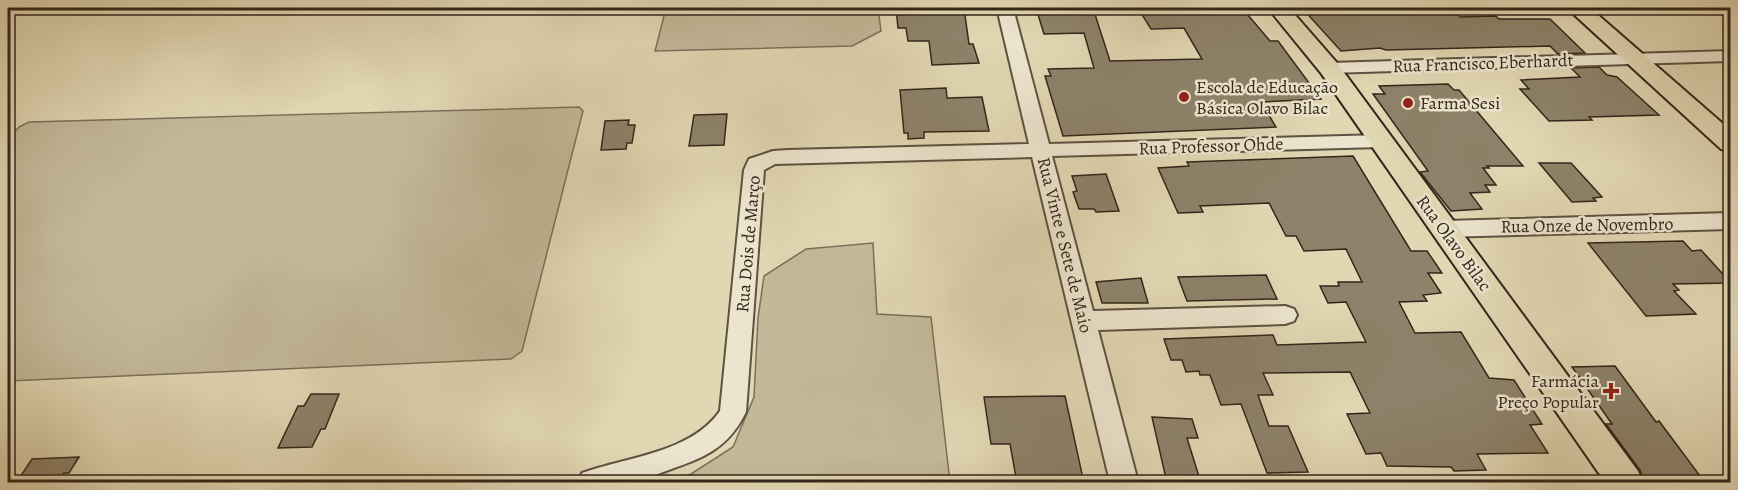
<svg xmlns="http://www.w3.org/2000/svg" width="1738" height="490" viewBox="0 0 1738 490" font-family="Alegreya,serif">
	<rect width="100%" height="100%" fill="#e1d7b3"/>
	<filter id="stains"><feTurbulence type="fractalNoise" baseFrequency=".00333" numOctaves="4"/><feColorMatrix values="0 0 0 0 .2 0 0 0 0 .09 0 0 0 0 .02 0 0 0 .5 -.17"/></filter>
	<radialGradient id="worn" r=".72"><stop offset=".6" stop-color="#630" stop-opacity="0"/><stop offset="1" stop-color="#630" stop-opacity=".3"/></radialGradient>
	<!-- green -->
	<path fill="#c3b999" stroke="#7b705a" stroke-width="1.5" d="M666,8h212l3,23 -29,15 -197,5z
		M579,107l4,4 -61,240 -11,8 -503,22v-242l11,-12 10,-5z
		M873,243l4,71 54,3 19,165h-284l25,-8 42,-27 21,-50 4,-79 6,-42 42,-27z"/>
	<!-- building -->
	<path fill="#8d826a" stroke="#33261b" stroke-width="1.5" d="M896,8h68l5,36h4l6,19 -47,2 -3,-24h-21l-2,-13h-8z
		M1036,8h57l17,53 92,-2 -18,-31 -33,1 -10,-16 43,-1 -3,-4h61l28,33h8l43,58 -60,3 15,25 -213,9 -18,-60h6l-3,-7 46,-1 -10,-35 -40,1z
		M1302,8h144l8,1 6,8 36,-1 3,3h51l35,34 -27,1 -8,-8 -164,4 -6,-2 -39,3z
		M1599,67l8,8 10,2 42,38 -70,2 3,3 -43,1 -29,-32h9l-8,-9 59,-3 -9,-9z
		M1448,84l6,6h5l64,76h-36l2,2h-6l13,17h-11l5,7 -20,1 12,16 -31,2 -31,-39 8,-1 -55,-77h12l-6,-8z
		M946,88l1,10 35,-1 7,34 -65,1v6l-16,1v-6h-4l-4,-43z
		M727,114l-3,31 -35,1 5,-31z
		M629,120l-1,5h7l-3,18h-5l-1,6 -25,1 4,-29z
		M1353,156l58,95h16l15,22h-14l13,20 -18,2 4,6 -28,1 16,31 46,-1 28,46 25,2 28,44 -12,1 18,28 -71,1 9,16 -32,1 -3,-4 -64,-1 -6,-13 -15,1 -19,-40 23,-1 -20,-41 -87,1 10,22h-15l11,31h19l20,46 -41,1 -26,-69 -20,1 -11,-30h-10l-1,-4 -13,1 -4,-12h-11l-7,-21 109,-4 4,10 89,-3 -20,-40 -18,1 -8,-17h19l-1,-4h24l-16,-33 -42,2 -8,-15h-10l-17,-33 -69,3 3,6 -25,1 -20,-45 31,-2 -2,-4z
		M1539,163h32l31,34 -9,1 3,3 -24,1z
		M1106,174l13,37 -23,1 -2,-3h-15l-6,-17 4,-1 -5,-15z
		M1683,241l9,10 9,-1 30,33 -58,1 6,6 -5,1 22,23 -50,2 -58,-73z
		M1266,275l11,24 -90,2 -9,-24z
		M1141,278l7,25h-46l-6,-21z
		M1615,366l41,56 3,-1 44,59 -58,3 -5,-13 -34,-46h6l-40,-57z
		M311,394h28l-14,35h-4l-9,18 -34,1 20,-42h6z
		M1065,396l19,87h-67l-7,-39h-19l-7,-47z
		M1152,417l40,2 6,19h-11l14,45h-34z
		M79,457l-10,16h-5l-6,10h-42l16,-24z"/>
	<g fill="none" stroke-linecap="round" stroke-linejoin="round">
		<defs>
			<path id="minor" d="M997,8h16l36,136 332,-9 7,2 3,4 -3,4 -7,2 -329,9 41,155 192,-5 9,3 3,6 -3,6 -9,3 -187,6 40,152h-28l-78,-325 -257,7 -11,6 -18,242c-18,37 -43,46 -80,59 -11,4 -24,10 -36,11 -17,3 -35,0 -52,0l4,-9c44,-16 109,-20 138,-62l24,-241 5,-11 24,-8 15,-1 241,-6z
				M1730,51v10l-401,12 -6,-1 -3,-4 3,-4 6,-1z
				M1730,213v16l-286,8 -8,-3 -3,-5 3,-5 8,-3z"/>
			<path id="major" d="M1268,8h21l48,55 301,408 5,11h-38l-284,-409z
				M1567,8h23l140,122v21l-9,-2z"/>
		</defs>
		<!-- minor casing -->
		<use href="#minor" stroke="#5e5241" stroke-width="4"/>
		<!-- major casing -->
		<use href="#major" stroke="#33261b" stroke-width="4"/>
		<!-- minor -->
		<use href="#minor" fill="#ece5ce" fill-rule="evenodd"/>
		<!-- major -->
		<use href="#major" fill="#e1d7b3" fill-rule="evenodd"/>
	</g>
	<!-- markers -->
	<g fill="#8f2418" stroke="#ece5ce" stroke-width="2">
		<circle cx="1184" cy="97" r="6"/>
		<circle cx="1408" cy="103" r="6"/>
		<path d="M1608 382h6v6h6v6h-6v6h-6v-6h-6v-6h6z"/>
	</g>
	<g text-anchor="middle" stroke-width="5" stroke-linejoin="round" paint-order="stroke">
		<!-- street labels -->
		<g font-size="18" fill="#33261b" stroke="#ece5ce">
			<text transform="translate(1483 63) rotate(-2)" y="6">Rua Francisco Eberhardt</text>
			<text transform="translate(1211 146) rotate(-2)" y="6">Rua Professor Ohde</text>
			<text transform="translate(1587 225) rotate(-1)" y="6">Rua Onze de Novembro</text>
			<text transform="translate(1454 243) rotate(54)" y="6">Rua Olavo Bilac</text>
			<text transform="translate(748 244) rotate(-85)" y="6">Rua Dois de Março</text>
			<text transform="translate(1065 245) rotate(76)" y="6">Rua Vinte e Sete de Maio</text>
		</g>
		<!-- poi labels -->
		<g font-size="18" fill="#33261b" stroke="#ece5ce" text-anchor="start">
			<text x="1196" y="93">Escola de Educação<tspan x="1196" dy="21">Básica Olavo Bilac</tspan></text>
			<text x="1420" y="109">Farma Sesi</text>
			<text x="1599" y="387" text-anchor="end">Farmácia<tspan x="1599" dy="21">Preço Popular</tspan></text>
		</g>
	</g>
	<!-- margin -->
	<rect width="1738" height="490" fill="none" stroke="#e1d7b3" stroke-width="30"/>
	<rect x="9" y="9" width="1720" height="472" fill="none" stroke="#33261b" stroke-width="3"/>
	<rect x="15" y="15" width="1708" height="460" fill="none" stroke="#33261b" stroke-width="1.5"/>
	<rect width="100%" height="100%" filter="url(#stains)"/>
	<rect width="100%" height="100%" fill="url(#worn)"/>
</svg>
